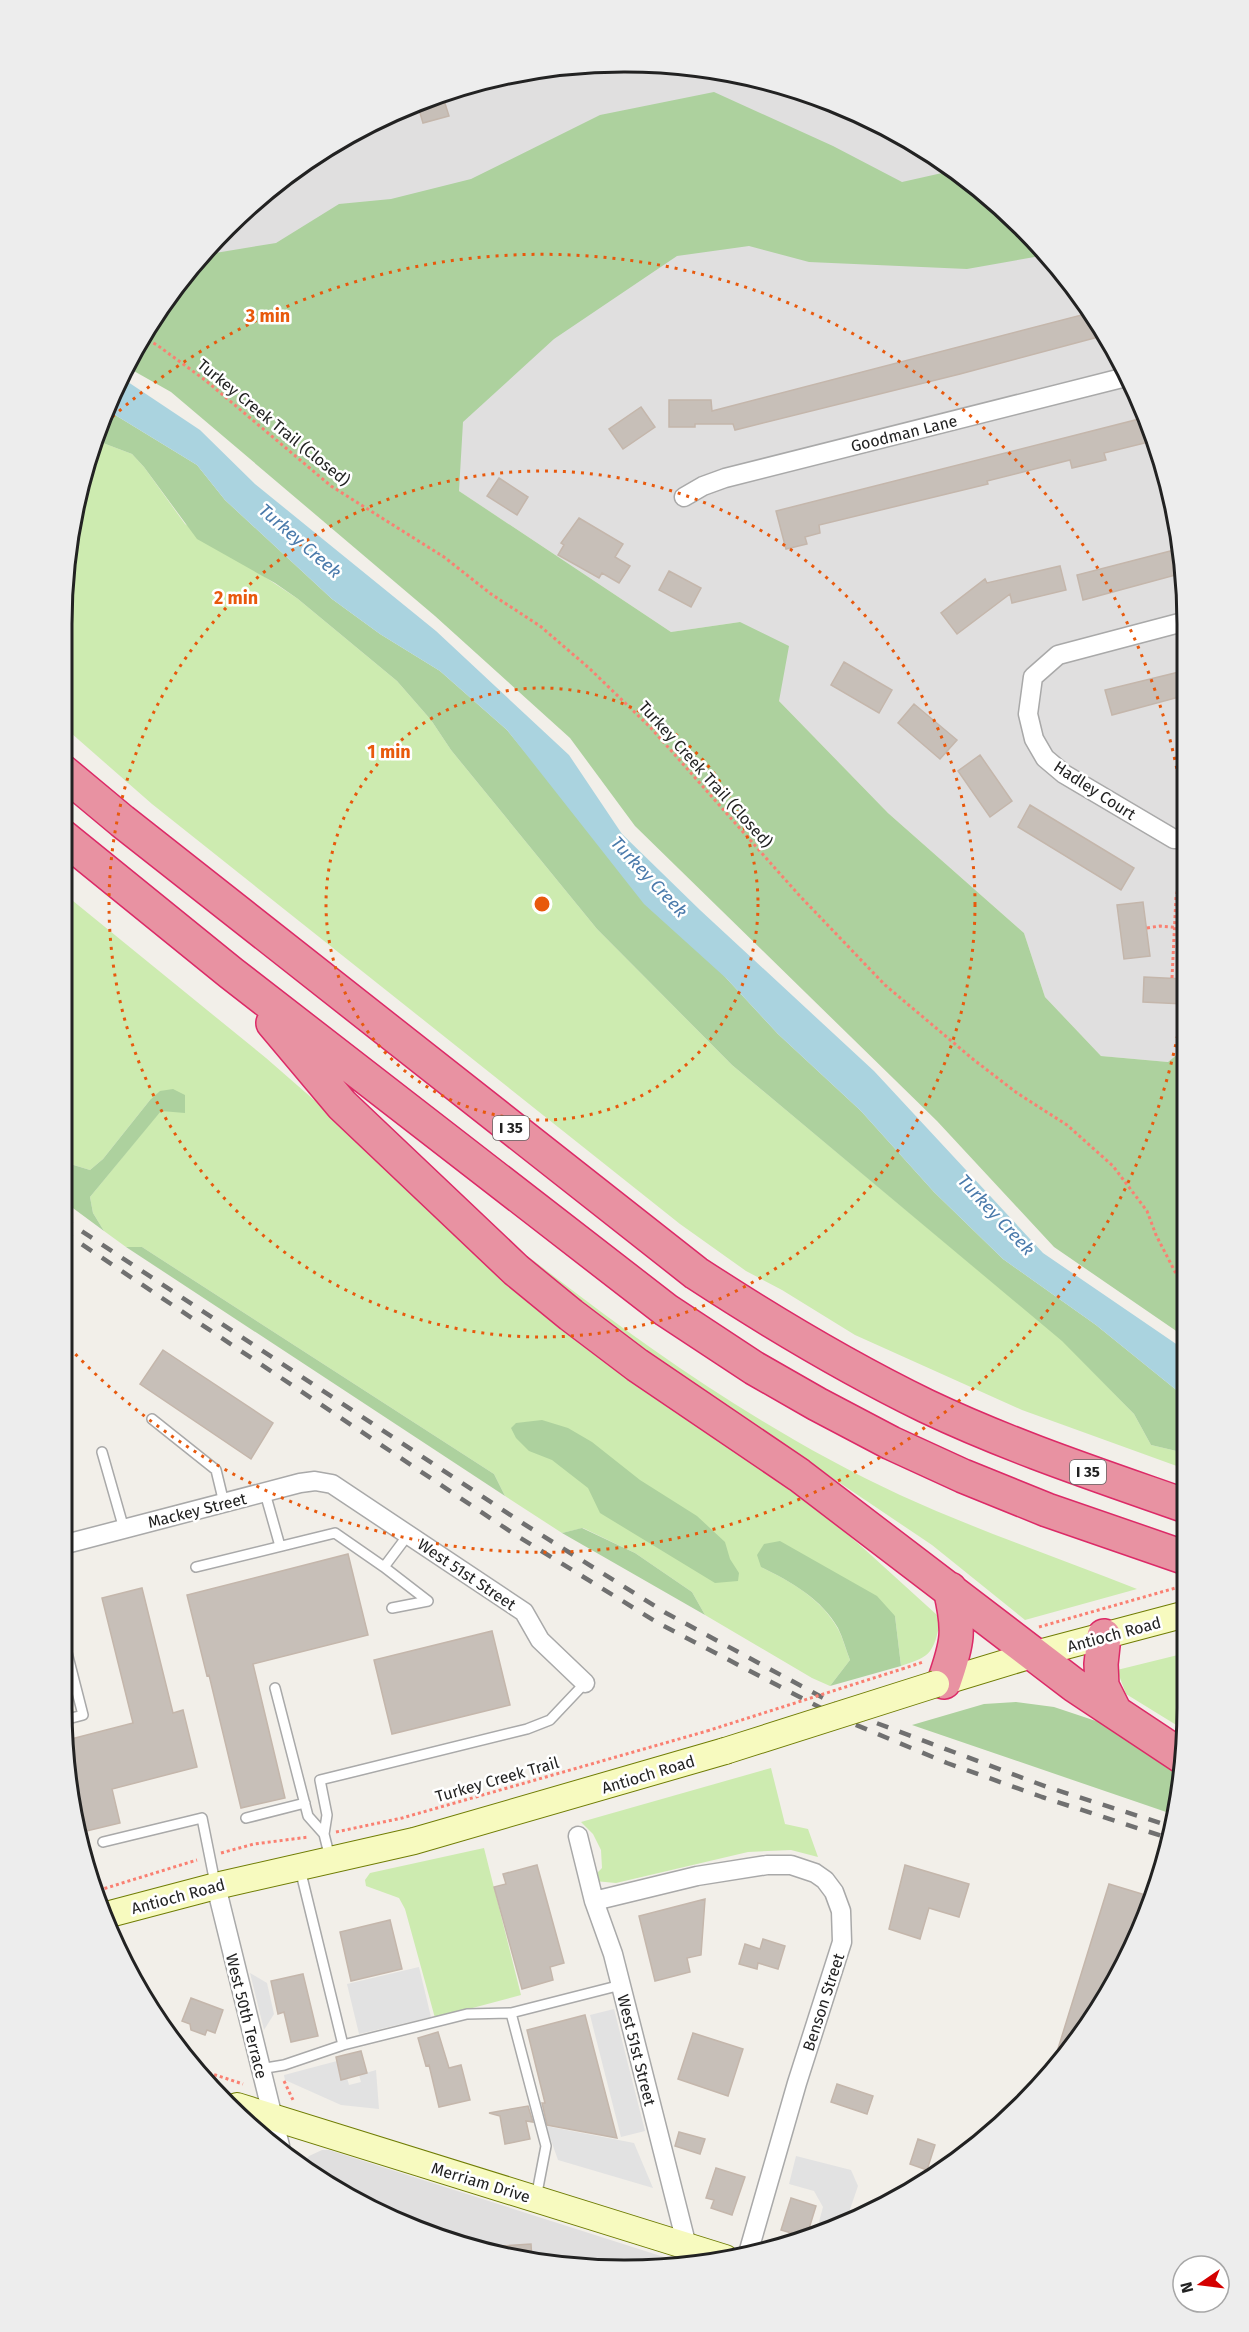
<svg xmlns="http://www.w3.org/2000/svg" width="1249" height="2332" viewBox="0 0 1249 2332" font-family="'Fira Sans',sans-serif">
	<rect width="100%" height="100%" fill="#f2efe9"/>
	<!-- residential -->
	<path fill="#e0dfdf" d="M662,63l109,18 103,39 121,81 76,81 74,127 38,142 1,498 -16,13 -67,-6 -56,-59 -21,-64 -136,-120 -109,-112 -39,-79 -69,10 -212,-141 -281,-209 76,-81 89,-64 101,-46 107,-25z
		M322,2150h7l338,108 10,8 -90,3 -108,-18 -167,-75 -11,-10 8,-10z"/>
	<!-- grass -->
	<path fill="#cdebb0" d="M95,440l37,14 12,13 41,57 113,75 99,82 34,39 20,30 146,179 135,136 330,275 72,74 17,31 34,8v16l-163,-59 -167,-75 -73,-45 -36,-19 -66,-47 -528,-420 -89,-78v-138l18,-110z
		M62,892l204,166 55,48 455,367 85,73 76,69 5,16h-4c-6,26 -14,27 -37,35l-6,-50 -134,-49c29,14 61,32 77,62 5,9 8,21 12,31l-20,26 -18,-8 -107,-63 -13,-23 -57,-39 -52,-25 -21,5 -57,-37 -11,-22 -352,-227h-16l-22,-16 -11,-18 -3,-16 71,-87 -11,-10 -47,59 -13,11 -23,-7 -5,-5z
		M529,1257c115,90 238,176 371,238 77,35 158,63 237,94l-112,31 -93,-75 -321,-216z
		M1186,1653v78l-60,-37 -9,-24z
		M771,1768l14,56 23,5 10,28 -27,-7 -43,2 -132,31 -22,-2 1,-6 7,-7 -1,-18 -8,-16 -12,-12z
		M484,1848l37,147 -86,23 -30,-109 -6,-11 -33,-12 -1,-6 5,-7z"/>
	<!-- forest -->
	<path fill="#add19e" d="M714,92l119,54 69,36 49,-11 44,30 51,54 -79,14 -158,-7 -60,-16 -72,10 -123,83 -91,83 -4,69 212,141 69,-10 49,24 -10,55 109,112 136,120 21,64 56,59 67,6 16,-13 1,288 -131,-90 -117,-126 -302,-295 -65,-88 -135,-122 -264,-224 -46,-26 53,-85 25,-26 73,-12 63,-39 52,-5 80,-20 129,-64z
		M107,410l90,55 28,35 107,99 48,35 60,37 67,59 41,50 179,199 51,55 83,77 73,81 69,67 93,66 89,72v56l-34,-8 -17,-31 -72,-73 -330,-276 -135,-136 -146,-179 -20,-30 -34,-39 -99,-82 -23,-16 -78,-44 -53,-72 -12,-13 -37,-14z
		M173,1089l12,6v18l-24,-2 -71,86 3,16 11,18 -42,-31v-42l5,5 23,7 13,-11 47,-59 10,-9z
		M126,1247h16l352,227 11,22z
		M542,1420l26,8 24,14 48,38 57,36 28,26 5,17 9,14 -1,8 -23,2 -115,-70 -12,-25 -36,-28 -23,-9 -13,-13 -5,-10 5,-5z
		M582,1528l53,25 57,39 13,23 -143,-82z
		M780,1541l97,55 18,20 6,50 -71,20 20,-26c-4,-10 -7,-22 -12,-32 -16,-29 -48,-47 -77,-61l-4,-12 7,-11z
		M1016,1702l38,5 48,16 79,52 -6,40 -263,-90 72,-21z"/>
	<!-- parking -->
	<path fill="#e2e2e2" d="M419,1967l12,50 -72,17 -12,-50z
		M250,1973l17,10 7,31 -10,16z
		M614,2009l31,122 -24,6 -31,-122z
		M337,2061l4,18 6,-1 2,7 12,-3 -2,-7 17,-5 3,39 -38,-4 -56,-25 -1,-5z
		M546,2126l88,17 19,45 -95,-28z
		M796,2156l55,14 7,16 -12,35 -29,8 6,-22 -9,-16 -25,-7z"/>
	<!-- water -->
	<path fill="#aad3df" d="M119,376l81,54 55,54 181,147 133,124 53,79 78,76 174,161 169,182 142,97v47l-89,-72 -93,-66 -69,-67 -73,-81 -83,-77 -51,-55 -83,-75 -137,-174 -67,-59 -60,-37 -48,-35 -107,-99 -28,-35 -90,-55z"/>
	<!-- building -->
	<path fill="#c7bfb8" stroke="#c4b6ab" stroke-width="1.5" d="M442,94l7,22 -26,7 -6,-20z
		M1089,313l13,23 -142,38 -225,56 -2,-6h-38v3h-26v-27h42l1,11z
		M641,407l14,20 -32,22 -14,-20z
		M1147,417l6,24 -49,12 2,7 -34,8 -2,-8 -83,21 1,3 -169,41 1,8 -15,4 2,7 -21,5 -10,-38z
		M499,478l29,19 -11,18 -30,-19z
		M579,518l44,26 -8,13 15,9 -11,17 -17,-10 -3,5 -41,-23 6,-10 -3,-2z
		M1182,548l1,25 -100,27 -6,-25z
		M1060,566l6,24 -54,13 -2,-9 -53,40 -16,-21 44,-34 2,4z
		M669,571l32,17 -10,19 -32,-17z
		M844,662l48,28 -13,23 -48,-28z
		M1183,671v25l-71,19 -7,-25z
		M914,704l43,36 -17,19 -42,-36z
		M980,755l32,46 -22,16 -32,-46z
		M1030,805l104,63 -13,22 -103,-63z
		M1143,902l7,54 -26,3 -7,-54z
		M1144,977l40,2v25l-41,-2z
		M163,1350l110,73 -22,36 -111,-75z
		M348,1554l20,81 -115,29 32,134 -44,10 -32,-133 -2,1 -20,-81z
		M142,1588l31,125 10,-3 14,57 -85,22 8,34 -38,9 -15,-92 66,-17 -31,-125z
		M492,1631l18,74 -118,29 -18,-74z
		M537,1865l27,98 -14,4 3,13 -31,9 -28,-102 12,-3 -3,-10z
		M905,1865l64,19 -10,33 -30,-9 -9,31 -31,-10z
		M1109,1884l43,13 -23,60 -69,97 -3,-2z
		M705,1899l-4,56 -14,3 3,14 -35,9 -16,-65z
		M390,1920l12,49 -51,12 -11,-49z
		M763,1939l22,7 -7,23 -20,-6 -1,6 -18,-5 6,-20 15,5z
		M303,1974l15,62 -27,6 -7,-30 -6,2 -7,-33z
		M191,1998l32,12 -8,23 -8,-3 -2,5 -14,-5 -1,-6 -8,-3z
		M585,2015l32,123 -70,-13 -5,-22h3l-18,-73z
		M438,2032l11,36 12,-3 9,35 -31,7 -10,-42 -3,1 -8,-28z
		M693,2033l50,16 -15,47 -50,-17z
		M361,2051l6,22 -26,7 -5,-23z
		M837,2084l36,12 -6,18 -36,-12z
		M528,2106l5,16 -7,-1 4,18 -25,5 -5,-28 -11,-3z
		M679,2132l26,7 -5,15 -25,-8z
		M918,2139l17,6 -8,25 -17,-6z
		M716,2168l29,9 -13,38 -21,-7 3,-8 -8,-2z
		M791,2198l25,8 -8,26 -10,3 -17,-5z
		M531,2244l1,16 -45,-7v-6z"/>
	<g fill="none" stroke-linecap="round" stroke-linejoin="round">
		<defs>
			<path id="lane" d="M152,1419l64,51 8,33
				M102,1452l22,77
				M265,1493l15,53
				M196,1567l139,-34 49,34
				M392,1608l36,-7 -44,-34 24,-32
				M62,1633l21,82 -19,5
				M275,1688l33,128 16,18
				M246,1818l59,-15
				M103,1842l99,-24 13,65
				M330,1858l-6,-24 3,-19 -7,-35 207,-51 23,-9 35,-37
				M300,1869l43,176
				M260,2069l24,-4 59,-20 124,-31 44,-1
				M536,2198l10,-52 -35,-133 110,-28"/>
			<path id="street" d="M684,497l19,-11 22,-8 401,-101
				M1183,622l-125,33 -25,22 -5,37 6,25 11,19 19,16 110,65h10
				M62,1545l238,-62 15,-2 17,3 192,128 16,28 45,43
				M578,1836l16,65 19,53 79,312
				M216,1886l64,260
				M594,1901l103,-25 70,-11h24l24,8 10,7 9,12 7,19 1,31 -45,141 -48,167"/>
			<path id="secondary" d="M936,1684l99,-30 151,-40
				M106,1915l110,-29 198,-45 311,-90
				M237,2106l488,152"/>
			<path id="highway" d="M62,771l60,50 574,452c75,49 150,94 230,133 84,40 172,69 260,100
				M62,836l169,137 435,337 88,58 63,36 74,39 72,33 84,34 139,48
				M273,1023l69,82 174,165 55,45 66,50 162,110 275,210 110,73
				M1104,1636l-3,28 1,22 13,26
				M944,1682c14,-40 16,-51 6,-93"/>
		</defs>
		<!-- lane casing -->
		<use href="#lane" stroke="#a9a9a9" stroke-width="12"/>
		<!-- street casing -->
		<use href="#street" stroke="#a9a9a9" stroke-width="21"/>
		<!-- secondary casing -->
		<use href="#secondary" stroke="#707d05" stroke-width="28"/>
		<!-- highway casing -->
		<use href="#highway" stroke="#dc2a67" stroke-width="36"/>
		<!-- path -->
		<path stroke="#fa8072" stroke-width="3" stroke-dasharray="3 3" stroke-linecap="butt" d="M143,337l14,8 48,35 126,106 113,71 47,37 49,32 49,42 62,60 147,166 87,91 89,75 43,33 50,32 46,41 34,45 9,24 29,56
			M1147,928l13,-2 24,2
			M1172,978l4,-81 8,-34
			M1039,1627l147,-42
			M902,1669l21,-7
			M336,1832l66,-14 305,-87
			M221,1853l33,-9 55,-7
			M93,1892l104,-32
			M197,2069l46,15
			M284,2081l9,19"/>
		<!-- lane -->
		<use href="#lane" stroke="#fff" stroke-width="9"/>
		<!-- street -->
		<use href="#street" stroke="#fff" stroke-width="18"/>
		<!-- secondary -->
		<use href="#secondary" stroke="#f7fabf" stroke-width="26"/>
		<!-- highway -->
		<use href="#highway" stroke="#e892a2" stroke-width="33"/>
		<!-- rail -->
		<path stroke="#707070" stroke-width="4.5" stroke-dasharray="12 12" stroke-linecap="butt" d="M62,1218l462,306 142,89 189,102 192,72 126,40
			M62,1231l452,303 144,89 184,96 105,44 95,34 129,42"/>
		<defs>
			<path id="secondary-bridge" d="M725,1751l211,-67"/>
		</defs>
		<!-- secondary-bridge casing -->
		<use href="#secondary-bridge" stroke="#707d05" stroke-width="28" stroke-linecap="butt"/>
		<!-- path-bridge -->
		<path stroke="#fa8072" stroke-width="3" stroke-dasharray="3 3" stroke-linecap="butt" d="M707,1731l195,-62"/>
		<!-- secondary-bridge -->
		<use href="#secondary-bridge" stroke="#f7fabf" stroke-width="26"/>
	</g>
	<!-- distance rings -->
	<g fill="none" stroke="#e8590c" stroke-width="3" stroke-dasharray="3 6">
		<circle cx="542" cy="904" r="216"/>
		<circle cx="542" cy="904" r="433"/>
		<path d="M1184 1000A649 649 0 0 1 64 1342M99 429A649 649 0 0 1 1183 802"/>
	</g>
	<g text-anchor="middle" stroke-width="5" stroke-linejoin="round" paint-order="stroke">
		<!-- shield labels -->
		<g fill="#fff" stroke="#646464" stroke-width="1.5">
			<rect x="493" y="1116" width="36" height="24" rx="4.5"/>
			<rect x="1070" y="1460" width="36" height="24" rx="4.5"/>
		</g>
		<g font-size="15" font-weight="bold" fill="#222">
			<text x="511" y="1133">I 35</text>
			<text x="1088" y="1477">I 35</text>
		</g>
		<!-- street labels -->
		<g font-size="16" fill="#222" stroke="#fff">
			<text transform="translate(274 422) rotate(39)" y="6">Turkey Creek Trail (Closed)</text>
			<text transform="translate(904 433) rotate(-14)" y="6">Goodman Lane</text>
			<text transform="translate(706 774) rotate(48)" y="6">Turkey Creek Trail (Closed)</text>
			<text transform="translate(1095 790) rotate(33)" y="6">Hadley Court</text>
			<text transform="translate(197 1510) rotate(-14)" y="6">Mackey Street</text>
			<text transform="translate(467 1574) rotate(34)" y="6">West 51st Street</text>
			<text transform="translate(1114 1634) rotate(-15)" y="6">Antioch Road</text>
			<text transform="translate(648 1774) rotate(-17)" y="6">Antioch Road</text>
			<text transform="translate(497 1779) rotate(-16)" y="6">Turkey Creek Trail</text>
			<text transform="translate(178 1896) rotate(-15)" y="6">Antioch Road</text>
			<text transform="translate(823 2002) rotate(-72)" y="6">Benson Street</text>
			<text transform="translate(247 2016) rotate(76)" y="6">West 50th Terrace</text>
			<text transform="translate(637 2050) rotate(76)" y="6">West 51st Street</text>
			<text transform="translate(481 2182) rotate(17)" y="6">Merriam Drive</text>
		</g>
		<!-- water labels -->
		<g font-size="18" font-style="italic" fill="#4a7aab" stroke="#fff">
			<text transform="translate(300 541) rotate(41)" y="6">Turkey Creek</text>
			<text transform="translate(649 877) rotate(47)" y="6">Turkey Creek</text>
			<text transform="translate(996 1215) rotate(47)" y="6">Turkey Creek</text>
		</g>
	</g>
	<!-- crop -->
	<path d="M0 0H1249V2332H0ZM624 72H625A552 552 0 0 1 1177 624V1708A552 552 0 0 1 625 2260H624A552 552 0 0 1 72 1708V624A552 552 0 0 1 624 72Z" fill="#ededed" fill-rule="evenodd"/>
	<path fill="none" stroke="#222" stroke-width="3" d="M624 72H625A552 552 0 0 1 1177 624V1708A552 552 0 0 1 625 2260H624A552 552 0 0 1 72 1708V624A552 552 0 0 1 624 72Z"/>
	<circle cx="542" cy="904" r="9" fill="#e8590c" stroke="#fff" stroke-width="3"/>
	<g font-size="18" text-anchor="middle" font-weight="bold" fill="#e8590c" stroke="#fff" stroke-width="5" stroke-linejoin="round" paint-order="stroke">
		<text x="268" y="322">3 min</text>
		<text x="236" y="604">2 min</text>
		<text x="389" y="758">1 min</text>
	</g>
	<!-- north arrow -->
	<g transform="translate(1201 2284) rotate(256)"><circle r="28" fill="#ffffff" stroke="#a7a7a7" stroke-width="1.5"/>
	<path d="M0-4.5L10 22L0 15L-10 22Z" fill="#d40000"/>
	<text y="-9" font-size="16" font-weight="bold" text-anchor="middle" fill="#222222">N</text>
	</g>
</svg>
